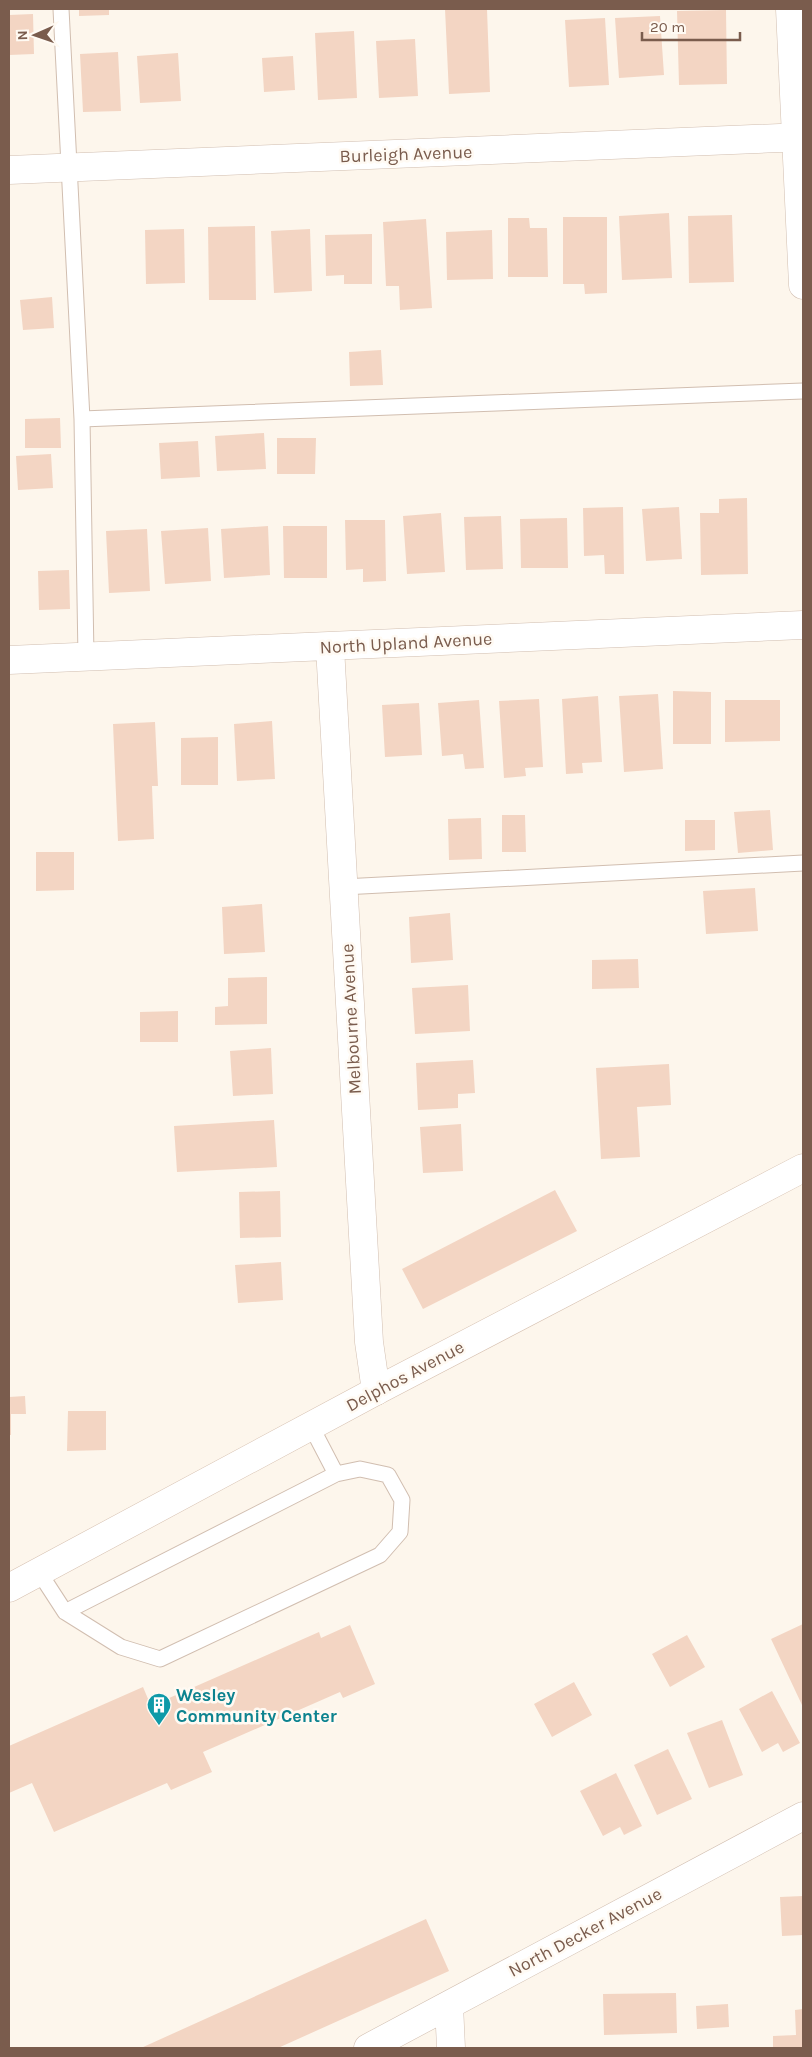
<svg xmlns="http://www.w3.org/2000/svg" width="812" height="2057" viewBox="0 0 812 2057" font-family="Karla,sans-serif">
	<rect width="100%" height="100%" fill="#fdf6ec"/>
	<!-- building -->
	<path fill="#f3d5c3" d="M79,9h30v6l-30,1z
		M445,9h42l3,83 -41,2z
		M726,10l1,74 -48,1 -2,-74z
		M33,14l1,40 -25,1v-40z
		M660,16l4,59 -45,3 -4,-60z
		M605,18l4,67 -40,2 -4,-67z
		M354,31l3,67 -39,2 -3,-67z
		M415,39l3,57 -39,2 -3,-57z
		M118,52l3,59 -38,1 -3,-58z
		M178,53l3,48 -41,2 -3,-47z
		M293,56l2,34 -31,2 -2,-34z
		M669,213l3,65 -50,2 -3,-64z
		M732,215l2,67 -45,1 -1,-67z
		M563,217h44v76l-22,1 -1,-10h-21z
		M508,218h21l1,10h17l1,49h-40z
		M426,219l6,89 -32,2 -1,-24h-13l-3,-64z
		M255,226l1,74h-47l-1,-73z
		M184,229l1,54 -39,1 -1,-54z
		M310,229l2,62 -38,2 -3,-62z
		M492,230l1,49 -46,1 -1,-48z
		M372,234v50h-28v-9l-18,1 -1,-41z
		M52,297l2,31 -31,2 -3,-30z
		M381,350l2,35 -33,1 -1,-34z
		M60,418l1,30h-36v-29z
		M264,433l2,36 -49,2 -2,-35z
		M277,438h39l-1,36h-38z
		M198,441l2,36 -39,2 -2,-36z
		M51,454l2,34 -35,2 -2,-34z
		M747,498l1,76 -47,1 -1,-62h19v-14z
		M623,507l1,67h-19l-1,-19 -20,1 -1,-48z
		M679,507l3,52 -36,2 -4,-52z
		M441,513l4,59 -38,2 -4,-58z
		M501,516l2,53 -37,1 -2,-53z
		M567,518l1,50h-47l-1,-49z
		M345,520h40l1,61 -23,1v-13l-17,1z
		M268,526l2,49 -46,3 -3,-49z
		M283,526h44v52h-43z
		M208,528l3,53 -46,3 -4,-53z
		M147,529l3,62 -41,2 -3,-62z
		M69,570l1,39 -31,1 -1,-39z
		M673,691l38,1v52h-38z
		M658,694l5,75 -39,3 -5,-76z
		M598,696l4,66 -20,1 1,10 -17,1 -4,-75z
		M539,699l4,68 -18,1 1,8 -22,2 -5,-77z
		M479,700l5,68 -19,1 -2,-15 -21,2 -4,-53z
		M725,700h55v41l-55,1z
		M419,703l3,52 -37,2 -3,-52z
		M272,721l3,58 -38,2 -3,-57z
		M155,722l3,64h-6l2,53 -36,2 -5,-117z
		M218,737v48h-37v-47z
		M770,810l3,40 -35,3 -4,-41z
		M502,815h23l1,37h-24z
		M481,818l1,41 -33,1 -1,-41z
		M685,820h30v30l-30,1z
		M36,852h38v38l-38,1z
		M755,888l3,43 -52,3 -3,-43z
		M262,904l3,48 -41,2 -2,-47z
		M450,913l3,47 -42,3 -2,-46z
		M638,959l1,29 -47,1v-29z
		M267,977v47l-52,1v-18l13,-1v-28z
		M468,985l2,46 -55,3 -3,-46z
		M178,1011v31h-38v-30z
		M271,1048l2,46 -40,2 -3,-45z
		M473,1060l2,33 -17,1v14l-40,2 -2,-47z
		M669,1064l2,41 -34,2 3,50 -39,2 -5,-91z
		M274,1120l3,47 -100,5 -3,-46z
		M461,1124l2,47 -40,2 -3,-46z
		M555,1190l22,41 -154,78 -21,-40z
		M280,1191l1,46 -41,1 -1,-46z
		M281,1262l2,38 -45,3 -3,-38z
		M25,1396l1,18h-15v21h-2v-38z
		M68,1411h38v39l-39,1z
		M803,1624v80l-1,1 -31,-66z
		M350,1625l25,59 -32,14 -3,-6 -137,60 9,20 -41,18 -4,-7 -113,49 -22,-49 -23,10v-47l134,-59 8,19 168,-74 2,6z
		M687,1635l18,32 -35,20 -18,-33z
		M574,1682l18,33 -40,22 -18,-33z
		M772,1691l28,52 -17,9 -5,-9 -16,9 -23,-43z
		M722,1720l21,55 -34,13 -22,-55z
		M668,1749l24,50 -35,16 -23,-50z
		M616,1773l26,53 -18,9 -4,-8 -17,9 -23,-45z
		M803,1896v39l-21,1 -2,-39z
		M426,1919l23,52 -171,77h-137z
		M676,1993l1,40 -73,2 -1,-41z
		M728,2004l1,23 -32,2 -1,-23z
		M803,2009v39h-30v-12l23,-1 -1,-25z"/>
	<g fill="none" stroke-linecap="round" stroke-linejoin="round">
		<defs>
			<path id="lane" d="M61,9l21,410 4,238
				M82,419l721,-28
				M343,887l460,-24
				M311,1426l25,48
				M39,1572l26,40 56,35 39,12 220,-104 20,-23 2,-32 -14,-25 -28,-6 -24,5 -271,138"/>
			<path id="street" d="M790,9l13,276
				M9,170l794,-33
				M330,647l39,695 7,49
				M9,660l794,-35
				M449,2005l2,43
				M368,2048l435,-232"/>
			<path id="secondary" d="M9,1588l367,-197 427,-223"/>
		</defs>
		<!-- lane casing -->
		<use href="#lane" stroke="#d1beb0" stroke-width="17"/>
		<!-- street casing -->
		<use href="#street" stroke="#d1beb0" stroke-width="29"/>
		<!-- secondary casing -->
		<use href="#secondary" stroke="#d6c0b0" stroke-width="29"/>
		<!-- lane -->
		<use href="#lane" stroke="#fff" stroke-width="15"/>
		<!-- street -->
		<use href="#street" stroke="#fff" stroke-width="28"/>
		<!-- secondary -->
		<use href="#secondary" stroke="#fff" stroke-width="28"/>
	</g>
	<!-- icons -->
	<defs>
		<symbol id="building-pin" viewBox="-11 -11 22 30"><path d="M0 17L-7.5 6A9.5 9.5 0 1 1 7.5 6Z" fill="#0f9aa8" stroke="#fffaf3"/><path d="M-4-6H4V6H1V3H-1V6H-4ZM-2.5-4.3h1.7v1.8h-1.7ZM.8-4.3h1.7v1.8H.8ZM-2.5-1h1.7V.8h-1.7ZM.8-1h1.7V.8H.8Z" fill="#fff"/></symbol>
	</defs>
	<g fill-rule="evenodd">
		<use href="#building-pin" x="145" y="1691" width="28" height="38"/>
	</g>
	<g text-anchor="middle" stroke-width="5" stroke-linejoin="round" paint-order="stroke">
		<!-- street labels -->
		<g font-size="18" fill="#7a5c4d" stroke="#fffaf3">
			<text transform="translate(406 154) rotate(-2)" y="6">Burleigh Avenue</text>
			<text transform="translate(406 643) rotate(-3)" y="6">North Upland Avenue</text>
			<text transform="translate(351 1019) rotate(-93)" y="6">Melbourne Avenue</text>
			<text transform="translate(405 1376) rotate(-28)" y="6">Delphos Avenue</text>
			<text transform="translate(585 1932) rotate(-28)" y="6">North Decker Avenue</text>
		</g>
		<!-- culture labels -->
		<g font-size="18" font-weight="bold" fill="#0d838f" stroke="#fffaf3" text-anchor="start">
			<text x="176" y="1701">Wesley<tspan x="176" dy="21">Community Center</tspan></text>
		</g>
	</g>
	<!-- border -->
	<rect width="812" height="2057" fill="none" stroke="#7a5c4d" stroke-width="20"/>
	<!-- north arrow -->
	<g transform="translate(35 35) rotate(268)" stroke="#fffaf3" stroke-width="4" paint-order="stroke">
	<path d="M0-4L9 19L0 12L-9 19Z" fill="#7a5c4d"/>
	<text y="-8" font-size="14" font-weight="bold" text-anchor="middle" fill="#7a5c4d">N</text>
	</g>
	<!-- scale -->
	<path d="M642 32v8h98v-8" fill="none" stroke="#7a5c4d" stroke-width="2.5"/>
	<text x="650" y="32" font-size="15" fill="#7a5c4d" stroke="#fffaf3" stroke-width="4" paint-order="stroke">20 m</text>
</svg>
